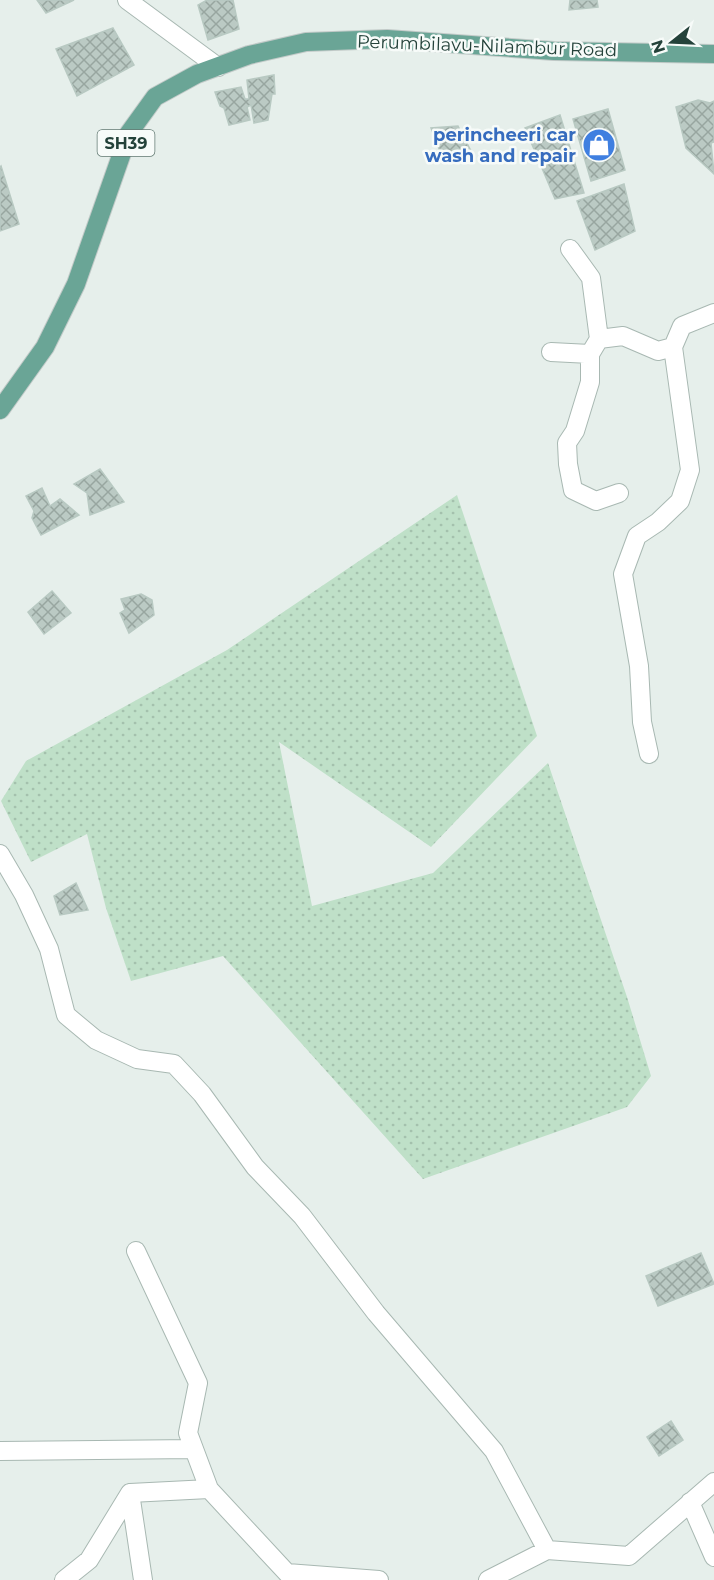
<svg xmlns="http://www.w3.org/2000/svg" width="714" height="1580" viewBox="0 0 714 1580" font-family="Montserrat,sans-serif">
	<defs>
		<pattern id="park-dots" width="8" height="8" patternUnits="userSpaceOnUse" patternTransform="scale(1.5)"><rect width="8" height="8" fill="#bfe0c8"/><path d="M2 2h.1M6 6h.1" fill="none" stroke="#a4c1ad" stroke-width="1.8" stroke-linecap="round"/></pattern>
		<pattern id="building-cross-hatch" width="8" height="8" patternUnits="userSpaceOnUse" patternTransform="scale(1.5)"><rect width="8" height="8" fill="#bbcac4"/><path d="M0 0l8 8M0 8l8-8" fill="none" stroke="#98a6a0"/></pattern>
	</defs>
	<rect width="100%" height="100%" fill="#e6efeb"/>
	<!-- park -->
	<path fill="url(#park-dots)" d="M457,495l80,241 -106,111 -152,-105 33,164 121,-33 115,-110 79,234 24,79 -24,31 -204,72 -200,-223 -92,25 -25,-73 -19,-74 -56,28 -30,-61 25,-40 201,-111z"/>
	<!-- building -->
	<path fill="url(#building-cross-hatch)" stroke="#b8c9c2" stroke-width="1.5" d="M37,0h37l-28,13z
		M207,0h26l6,29 -31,11 -10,-35z
		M570,0h27l1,7 -29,3z
		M113,28l21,37 -57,31 -21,-47z
		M274,75l1,19h-3l-4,26 -14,3 -3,-18 -4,2 3,13 -21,5 -5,-17 -4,-2 -5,-14 26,-5 4,12h4l-2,-19z
		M698,100l12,3 4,-2v41l-3,1 3,31 -28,-26 -10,-41z
		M608,109l17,61 -34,11 -18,-62z
		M560,115l24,78 -29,6 -30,-71z
		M458,126l13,25 -29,6 -11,-29z
		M1,166l18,58 -19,7v-64z
		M624,184l11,47 -40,19 -18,-49z
		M100,469l24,33 -34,13 -3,-22 -13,-9z
		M42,488l8,18 10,-7 19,16 -38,20 -9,-17 2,-7 -8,-15z
		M52,591l19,22 -27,21 -16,-22z
		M141,594l11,6 2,15 -25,18 -9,-20 5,-3 -4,-11z
		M76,883l12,27 -28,5 -6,-19z
		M701,1253l13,31 -56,22 -12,-30z
		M671,1421l12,19 -24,16 -12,-19z"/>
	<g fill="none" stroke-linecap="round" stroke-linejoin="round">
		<defs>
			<path id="street" d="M127,0l91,67
				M570,249l21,29 8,61
				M551,352l39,2
				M619,493l-23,8 -23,-11 -5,-26 -1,-21 8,-12 15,-49v-28l9,-15 24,-3 35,15 15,-4
				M649,754l-7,-32 -3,-56 -16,-92 14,-38 21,-14 22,-21 10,-31 -17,-123 9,-21 32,-13
				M0,854l24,41 25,54 17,66 30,25 41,19 37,5 28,30 53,73 47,49 74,97 118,138 53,99 82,6 85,-74
				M136,1251l62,132 -10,50 21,56
				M0,1451l194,-2
				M130,1493l79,-4 78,84 92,7
				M130,1493l13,87
				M690,1502l24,55
				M64,1580l25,-20 41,-67
				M488,1580l59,-30"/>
			<path id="primary" d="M0,410l45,-63 31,-63 53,-151 26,-36 42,-23 52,-19 57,-13 81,-3 167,12 160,3"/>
		</defs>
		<!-- street casing -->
		<use href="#street" stroke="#a8b8b2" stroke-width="20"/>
		<!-- primary casing -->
		<use href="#primary" stroke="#c2cac8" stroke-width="20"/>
		<!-- street -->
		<use href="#street" stroke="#fff" stroke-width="18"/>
		<!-- primary -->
		<use href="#primary" stroke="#6aa596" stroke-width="18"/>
	</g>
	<!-- icons -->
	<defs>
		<symbol id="shop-disc" viewBox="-11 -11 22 22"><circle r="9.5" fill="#3f7fe0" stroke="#f7fbf9"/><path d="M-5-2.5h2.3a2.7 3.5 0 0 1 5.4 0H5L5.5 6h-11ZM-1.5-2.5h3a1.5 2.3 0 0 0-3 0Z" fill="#fff"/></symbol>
	</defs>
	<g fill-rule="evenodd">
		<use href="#shop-disc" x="580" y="126" width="38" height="38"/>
	</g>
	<g text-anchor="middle" stroke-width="5" stroke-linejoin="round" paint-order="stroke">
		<!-- shield labels -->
		<rect fill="#f7fbf9" stroke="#637a73" stroke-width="1.5" x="97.5" y="130" width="57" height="26" rx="4.5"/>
		<g font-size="16" font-weight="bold" fill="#24423a">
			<text x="126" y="149">SH39</text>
		</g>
		<!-- street labels -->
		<g font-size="18" fill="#24423a" stroke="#f7fbf9">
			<text transform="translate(487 46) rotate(2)" y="6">Perumbilavu-Nilambur Road</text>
		</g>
		<!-- shop labels -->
		<g font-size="18" font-weight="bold" fill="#366cbe" stroke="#f7fbf9" text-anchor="end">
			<text x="576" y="141">perincheeri car<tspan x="576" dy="21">wash and repair</tspan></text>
		</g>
	</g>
	<!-- north arrow -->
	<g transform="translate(672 42) rotate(252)" stroke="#f7fbf9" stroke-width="4.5" paint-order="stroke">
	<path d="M0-4.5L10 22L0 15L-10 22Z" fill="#24423a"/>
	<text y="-9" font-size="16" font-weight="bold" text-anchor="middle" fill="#24423a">N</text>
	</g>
</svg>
